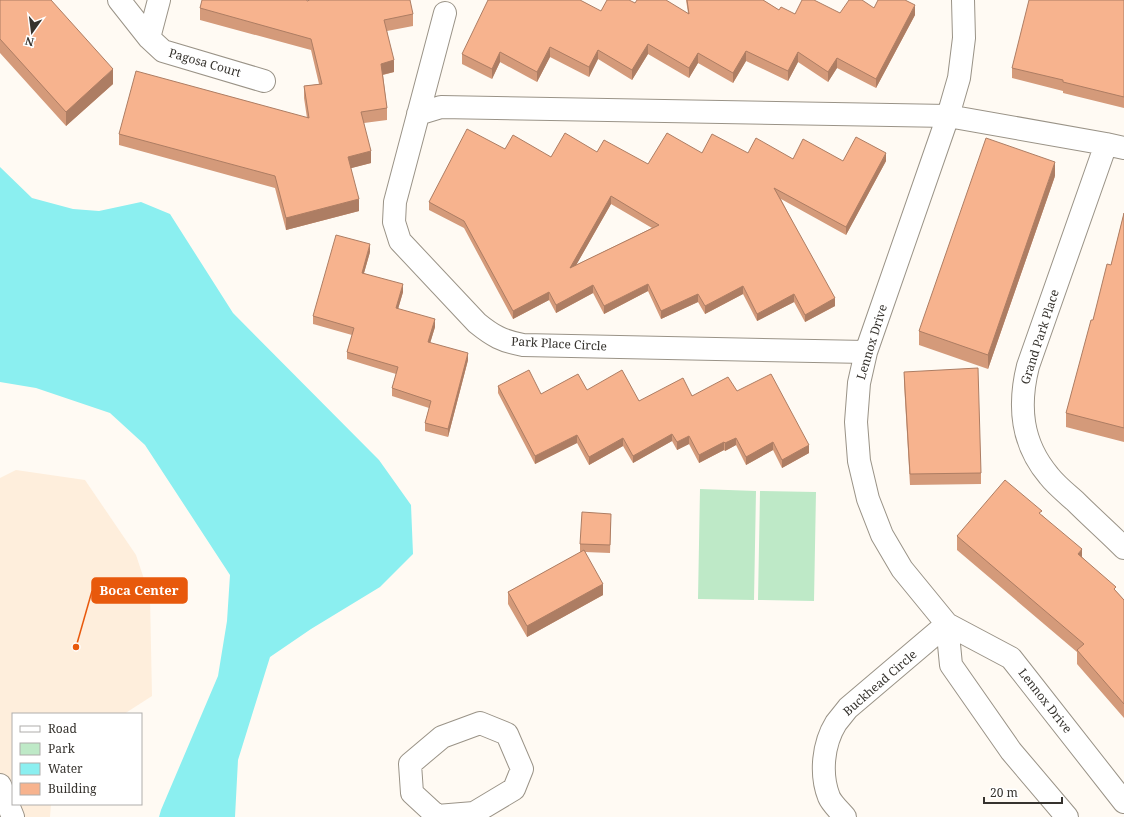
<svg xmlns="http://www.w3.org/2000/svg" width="1124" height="817" viewBox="0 0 1124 817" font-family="'Noto Serif',serif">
	<rect width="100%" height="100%" fill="#fffaf3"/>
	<!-- commercial -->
	<path fill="#feeedc" d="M16,470l69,10 51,75 14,42 2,99 -28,18h-111v90h38l-1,13h-50v-339z"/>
	<!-- green -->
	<path fill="#bee9c7" d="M700,489l56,2 -2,109 -56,-1z
		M760,491l56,1 -2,109 -56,-1z"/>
	<!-- water -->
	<path fill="#8beff0" d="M0,167l32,31 41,11 26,2 42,-9 29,12 63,99 146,147 32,45 2,49 -33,33 -69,42 -41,28 -32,103 -3,57h-76l2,-7 57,-134 9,-55 3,-46 -85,-130 -35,-32 -74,-25 -36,-6z"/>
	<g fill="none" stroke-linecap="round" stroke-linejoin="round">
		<defs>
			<path id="street" d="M119,0l30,38 14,13 101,30
				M963,0l1,38 -5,40 -11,38 -82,236 -7,31 -3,39 3,39 9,38 14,36 20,34 45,55 64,34 113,144
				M445,13l-50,189 -1,20 6,19 77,82c16,13 25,18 46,22l343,7
				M149,38l10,-38
				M418,114l23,-7 507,9 158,28 18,4
				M1106,144l-78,222c-10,40 -7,77 21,110 7,9 17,17 26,25 16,16 33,31 49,47
				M947,624l4,41 60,86 56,66
				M480,723l27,11 15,35 -8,20 -40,24 -37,3 -25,-23 -2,-29 32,-27z
				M0,785l13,32
				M845,817c-5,-6 -13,-13 -16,-20 -9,-23 -6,-53 7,-74 4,-5 8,-10 12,-15l99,-84"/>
		</defs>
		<!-- street casing -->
		<use href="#street" stroke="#9a9387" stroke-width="24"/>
		<!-- street -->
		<use href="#street" stroke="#fff" stroke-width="22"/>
	</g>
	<!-- wall -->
	<path fill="#d49a7a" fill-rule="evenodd" d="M0,0l113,84 -47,42 -66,-73z
		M686,0h77l16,10 16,4 45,-1 34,-5 41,7 -39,73 -39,-20 -9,14 -30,-20 -10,19 -42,-20 -13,22 -35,-20 -9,15 -41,-24 -16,26 -34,-21 -9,18 -39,-20 -13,25 -37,-20 -8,17 -30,-15v-10l139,-43 34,-8 53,10z
		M1124,0v108l-61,-15v-2l-51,-13v-10z
		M200,8l213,6v12l-26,5 7,41 -11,3 4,33v12l-23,3 7,40 -20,5 8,43 -73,19 -11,-42 -156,-43v-11l188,-16 -3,-20v-12l15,-2 -8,-34 -111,-30z
		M505,149l46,8 46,-5 51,12 54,-11h46l45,6 50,2h43l-40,74 -65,-36 54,107 -30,16 -11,-20 -37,19 -14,-27 -38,20 -7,-12 -37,17 -13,-28 -44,23 -11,-21 -37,20 -7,-13 -36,19 -49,-91 -35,-18v-8zM611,204l41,24 -76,37z
		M1055,176l-67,193 -69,-24v-14z
		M1124,213v229l-58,-15v-14l27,-93 18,-55z
		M370,252l-6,21 39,19 -5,17 37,18 -5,16 38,17 -20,77 -23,-6v-8l4,-15 -37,-12v-8l4,-14 -49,-15v-7l5,-17 -39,-11v-8z
		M904,372l77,101v11l-71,1 -6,-102z
		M498,386l43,8 46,-4 52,11 98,-10 72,62 -27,15 -9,-18 -27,15 -10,-20 -11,6 -1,-1 -25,13 -10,-19 -12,6 -5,-9 -39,22 -10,-17 -34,19 -12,-22 -42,21 -37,-71z
		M1042,515l40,42 34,34 8,9v118l-47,-54v-12l-120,-102v-14z
		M611,522l-1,31 -25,-1 18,43 -76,42 -19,-33v-12l73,-40h-1v-8z"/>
	<!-- shaded-wall -->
	<path fill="#ad7d63" d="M915,5v10l-39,73v-9z
		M648,44v10l-16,26v-10z
		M550,47v10l-13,25v-10z
		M598,50v9l-9,18v-10z
		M746,51v10l-13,22v-10z
		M500,52v10l-8,17v-10z
		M798,52v10l-10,19v-10z
		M698,53v10l-9,15v-10z
		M837,58v10l-9,14v-10z
		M394,60v12l-13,3v-11z
		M113,69v15l-47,42v-14z
		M371,151v12l-23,6v-12z
		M886,153v8l-40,74v-8z
		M1055,162v14l-67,193v-14z
		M611,196v8l-41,72v-8z
		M359,199v12l-73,19v-12z
		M370,244v8l-8,28v-7z
		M403,284v8l-7,24v-8z
		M648,284v7l-44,23v-8z
		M593,285v8l-37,20v-8z
		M743,286v8l-38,20v-8z
		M549,292v8l-36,19v-8z
		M698,294v8l-37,17v-8z
		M794,294v8l-37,19v-7z
		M835,298v8l-30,16v-7z
		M435,319v8l-7,23v-8z
		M468,353v7l-20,77v-8z
		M672,434v7l-39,22v-7z
		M577,435v8l-42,21v-8z
		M689,436v8l-12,6v-8z
		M623,438v8l-34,19v-8z
		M736,438v7l-11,6v-8z
		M724,442v8l-25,13v-8z
		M773,442v8l-27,15v-8z
		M809,445v8l-27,15v-8z
		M1082,549v15l-4,-10z
		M603,584v11l-76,42v-11z"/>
	<!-- building -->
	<path fill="#f7b38e" stroke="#ad7d63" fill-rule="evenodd" d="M0,0h51l62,69 -47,43 -66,-73z
		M202,0h105v1l3,-1h100l3,14 -29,6 10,40 -13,4 6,44 -26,4 10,39 -23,6 11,42 -73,19 -11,-42 -156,-42 17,-63 173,47 -5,-32 18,-2 -11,-45 -111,-31z
		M488,0h92l21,11 6,-11h22l6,3 2,-3h29l23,14 -2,-14h76l16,10 2,-3 14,7 7,-14h12l26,13 9,-13h13l12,8 4,-8h27l10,5 -39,74 -39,-21 -9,14 -30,-20 -10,19 -42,-20 -13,22 -35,-20 -9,15 -41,-24 -16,26 -34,-20 -9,17 -39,-20 -13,25 -37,-20 -8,17 -30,-15z
		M1029,0h95v97l-61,-15v-2l-51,-12z
		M467,129l38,20 8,-14 38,22 14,-24 32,19 7,-12 44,24 19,-31 35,20 10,-19 36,19 8,-15 37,21 10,-20 40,22 13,-24 30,16 -40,74 -72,-39 61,110 -30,17 -11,-21 -37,20 -14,-28 -38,20 -7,-12 -37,17 -13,-27 -44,22 -11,-21 -37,20 -7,-13 -36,19 -49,-90 -35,-19zM611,196l48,29 -89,43z
		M986,138l69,24 -67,193 -69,-24z
		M1124,213v215l-58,-15 25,-93h2l14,-56 4,1z
		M336,235l34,9 -8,29 41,11 -7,24 39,11 -7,23 40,11 -20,76 -23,-6 6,-22 -39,-13 6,-21 -51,-15 7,-24 -41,-12z
		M978,368l3,105 -71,1 -6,-102z
		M529,370l12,24 37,-20 9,16 35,-20 17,31 44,-23 9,18 36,-19 9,14 34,-17 38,71 -27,15 -9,-18 -27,15 -10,-19 -11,5 -1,-1 -25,13 -10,-19 -12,6 -5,-8 -39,22 -10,-18 -34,19 -12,-22 -42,21 -37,-70z
		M1005,480l37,31 -3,2 43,36 -4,5 38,33 -2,2 10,11v104l-47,-54 7,-6 -127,-108z
		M582,512l29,2 -1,31 -30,-1z
		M584,550l19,34 -76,42 -19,-34z"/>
	<g text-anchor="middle" stroke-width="3" stroke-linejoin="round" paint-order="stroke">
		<!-- street labels -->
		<g font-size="12" fill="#36332e" stroke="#fff">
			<text transform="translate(205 63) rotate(16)" y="4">Pagosa Court</text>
			<text transform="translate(1040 337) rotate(-72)" y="4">Grand Park Place</text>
			<text transform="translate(872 342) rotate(-73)" y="4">Lennox Drive</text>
			<text transform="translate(559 344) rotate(3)" y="4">Park Place Circle</text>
			<text transform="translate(880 683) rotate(-41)" y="4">Buckhead Circle</text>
			<text transform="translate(1045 701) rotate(52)" y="4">Lennox Drive</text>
		</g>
	</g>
	<!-- callouts -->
	<path fill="none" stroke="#e8590c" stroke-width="1.5" d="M76 647L92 591"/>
	<circle fill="#e8590c" stroke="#fff" stroke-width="1.5" cx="76" cy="647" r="4"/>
	<rect fill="#e8590c" stroke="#e8590c" stroke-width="1.5" x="92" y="578" width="95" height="25" rx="4"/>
	<g font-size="13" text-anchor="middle" font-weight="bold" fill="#fff">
		<text x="139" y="595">Boca Center</text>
	</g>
	<!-- legend -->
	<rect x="12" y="713" width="130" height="92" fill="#ffffff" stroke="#afadab"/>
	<rect x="20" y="726" width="20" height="6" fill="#ffffff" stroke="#afadab"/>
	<text x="48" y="733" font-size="12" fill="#36332e">Road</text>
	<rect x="20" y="743" width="20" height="12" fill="#bee9c7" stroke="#afadab"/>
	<text x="48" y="753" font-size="12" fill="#36332e">Park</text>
	<rect x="20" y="763" width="20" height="12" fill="#8beff0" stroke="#afadab"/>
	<text x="48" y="773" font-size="12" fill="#36332e">Water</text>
	<rect x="20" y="783" width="20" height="12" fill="#f7b38e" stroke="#afadab"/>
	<text x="48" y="793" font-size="12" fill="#36332e">Building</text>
	<!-- north arrow -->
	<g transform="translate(32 32) rotate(194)" stroke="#ffffff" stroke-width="3" paint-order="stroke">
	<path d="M0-3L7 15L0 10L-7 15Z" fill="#36332e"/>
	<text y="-6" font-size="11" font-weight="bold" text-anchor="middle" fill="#36332e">N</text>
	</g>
	<!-- scale -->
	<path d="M984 797v6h78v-6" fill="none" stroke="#36332e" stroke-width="2"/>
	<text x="990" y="797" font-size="12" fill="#36332e" stroke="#ffffff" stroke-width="3" paint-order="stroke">20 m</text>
</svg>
